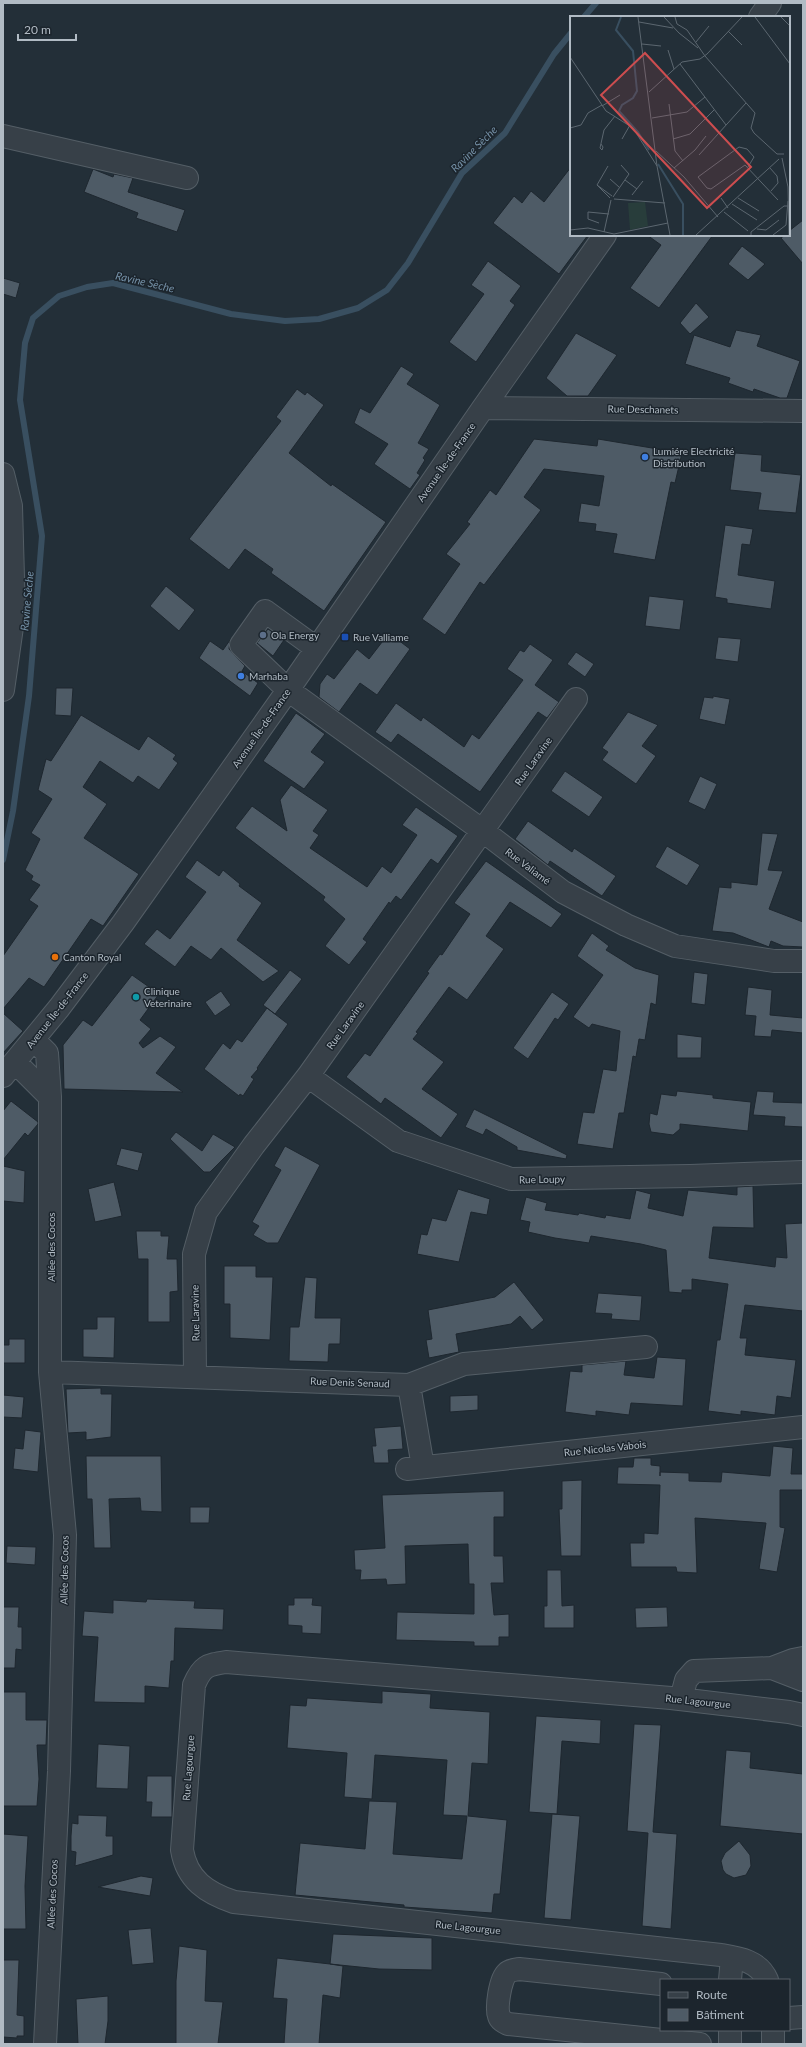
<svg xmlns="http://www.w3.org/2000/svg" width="806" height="2047" viewBox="0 0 806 2047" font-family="Lato,sans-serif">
	<rect width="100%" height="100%" fill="#232f38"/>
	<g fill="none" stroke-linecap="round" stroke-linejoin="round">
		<!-- stream -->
		<path stroke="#394f60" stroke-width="6" d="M584,17l12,-14
			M3,860l10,-49 16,-115 13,-160 -22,-136 5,-57 8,-25 26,-22 28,-9 26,-4 118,31 54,7 34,-2 39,-11 29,-18 21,-27 54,-90 43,-40 49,-79 17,-21"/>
	</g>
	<!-- building -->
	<path fill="#4e5b66" stroke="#1e272f" d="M571,167v68h17l-29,39 -66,-51 21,-27 8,7 9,-12 13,11z
		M93,169l20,8 1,-3 19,4 -5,14 57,18 -8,22 -41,-14 2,-5 -54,-21z
		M803,220v44l-22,-26 4,-3h4v-4z
		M647,235h66l-54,73 -29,-20 31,-43z
		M742,246l23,18 -17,16 -20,-16z
		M488,261l33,25 -11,15 5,4 -39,57 -27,-20 35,-48 -13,-9z
		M3,278l17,5 -4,15 -13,-4z
		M696,303l13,14 -19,17 -10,-11z
		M736,330l25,5 -4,11 43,15 -13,37h-7l-26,-9 -1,3 -25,-9 2,-5 -45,-14 9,-29 36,12z
		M576,333l41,22 -29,41h-21l-21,-18z
		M401,366l13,8 -7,10 33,21 -22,38 11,6 -6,9 2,2 -8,13 3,2 -10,14 -36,-25 14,-20 -34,-21 6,-15 10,5z
		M297,389l8,6 2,-3 17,13 -35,48 42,33 1,-2 54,38 -62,89 -53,-38 2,-4 -28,-20 -16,21 -40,-31 92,-118 -5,-4z
		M534,439l63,7 1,-7 84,14 -7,30 -4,-1 -16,78 -42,-7 4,-19 -22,-3 1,-7 -18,-2 3,-19 18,3 5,-30 -60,-7 -20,28 17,13 -57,75 -4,-3 -35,53 -23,-16 38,-55 -14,-10 24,-30 -3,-2 23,-32 6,5z
		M735,453l27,2 -1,16 40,4 -5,38 -38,-3 3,-17 -31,-3z
		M725,525l28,4 -3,16 -8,-1 -4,31 37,6 -4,28 -44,-6v-4l-12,-2z
		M166,586l29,24 -16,21 -29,-25z
		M649,596l35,4 -4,30 -35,-4z
		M268,629l16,11 -11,16 -16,-13z
		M389,633l21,16 -33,46 -17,-12 -21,29 -20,-15 1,-13 7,-10 7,5 23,-30 12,10z
		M718,637l23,2 -3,23 -23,-3z
		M230,640l-1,9 16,17 -3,5 16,12 -8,13 -51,-38 11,-17 13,9z
		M530,644l23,16 -18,25 24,17 -12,16 -9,-6 -58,80 -82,-58 -7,9 -16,-11 21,-29 25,18 2,-4 41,30 8,-13 7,5 44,-59 -16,-11 13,-19 4,2z
		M576,652l18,12 -9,13 -18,-13z
		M56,688h17l-2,28 -16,-1z
		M713,696l17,3 -5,26 -26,-6 5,-22 9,1z
		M628,712l30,13 -16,21 14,10 -20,28 -34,-24 6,-8 -6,-4z
		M296,713l29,21 -14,18 14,10 -21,27 -41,-28z
		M81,715l58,35 9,-14 28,19 -3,4 5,4 -19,27 -21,-14 -5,7 -33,-22 -17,26 24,17 -23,34 55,36 -36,52 -12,-7 -47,68 -15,-9 -26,31v-53l35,-50 -9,-6 11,-15 -9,-5 2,-4 -8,-6 15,-31 -9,-6 21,-34 -14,-9 8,-31 5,2z
		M565,771l38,26 -14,20 -38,-26z
		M700,776l17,8 -12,26 -17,-8z
		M291,785l37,25 -15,21 6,4 -9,13 57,39 15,-21 9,7 26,-38 -15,-10 14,-18 42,29 -20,28 -7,-5 -30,41 -5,-4 -6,8 -1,-2 -26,37 4,3 -18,23 -24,-19 20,-27 -22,-19 2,-3 -90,-69 17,-22 35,25 -7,-31z
		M528,821l44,31 2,-4 42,28 -14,20 -52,-35 -2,4 -33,-26z
		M762,833l16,1 -10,36 15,1 -14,38 34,13v25l-20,-1 -12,-5 -2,6 -36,-14 -21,-2 7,-44 12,1v-6l26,3z
		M667,846l33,19 -13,21 -32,-19z
		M197,860l22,16 4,-6 17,14 -1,2 23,17 -25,37 42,31 -16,11 -42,-34 -10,12 -20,-14 -16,21 -31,-23 13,-15 13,10 36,-47 -21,-15z
		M486,861l76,53 -11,14 -41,-26 -24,34 18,13 -37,51 -18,-13 -33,45 2,1 -5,6 31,23 -22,27 36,25 -17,24 -56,-40 -4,6 -35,-27 19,-24 5,3 59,-83 -2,-1 13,-18 2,1 28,-41 -16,-11z
		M592,933l17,13 -3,4 29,18 24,7 -3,30 -5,-2 -6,37 -6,-1 -3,18 -3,-1 -9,57h-5l-6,36 -36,-5 6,-32 11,1 9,-44 13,2 4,-40 -28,-7 -3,4 -16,-11 30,-42 -26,-19z
		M290,970l12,9 -27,35 -12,-9z
		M694,972l14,2 -3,31 -14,-2z
		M132,975l27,19 -19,26 11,9 -12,14 4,5 17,-12 16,11 -20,26 27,19 -119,-3 -1,-44 20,-25 9,6z
		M748,987l24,3 -2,25 33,3v15l-31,-3 -1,7 -17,-1 2,-20 -11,-1z
		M221,991l10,14 -16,11 -10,-14z
		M552,992l17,12 -11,16 -3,-2 -27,41 -15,-11z
		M267,1008l21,16 -31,44 1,1 -7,8 3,2 -11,17 -3,-2 -1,2 -35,-27 19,-26 7,6 7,-10 5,3z
		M3,1013l20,18 -20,22z
		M677,1034l25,3 -1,21h-24z
		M677,1091l36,4v3l38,4 -3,29 -68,-7v5l-7,6 -22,-3 -2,-8 1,-11 7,2 4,-21 15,2z
		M757,1091l17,1 -1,10 30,1v24l-19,-1 1,-9 -32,-2z
		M11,1101l27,21v2l-10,12 -3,-3 -22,27v-49z
		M474,1109l93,46 -1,4 -49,-9v-3l-31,-18 -3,6 -18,-8z
		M176,1132l26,19 11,-17 22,13 -25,25h-6l-34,-33z
		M285,1146l35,19 -42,78h-11l-14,-8 6,-9 -7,-4 29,-52 -7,-4z
		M121,1148l22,5 -5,18 -22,-6z
		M3,1166l22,5 -1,32 -21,-2z
		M114,1182l8,34 -27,6 -7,-33z
		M753,1186l1,42 -41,-1 -4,31 66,9 1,-10 11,1 -2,-34 18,-1v88l-58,-6 -5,33h7l-2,17 51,5 -5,38 -14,-2 -2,19 -34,-4v4l-33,-4 9,-71h3l8,-56 -36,-5v11h-10v3l-13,-1 -3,-42 -25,-6 -50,-8 -2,7 -34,-5 -27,-6 2,-10 -10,-2 6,-23 21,6 -2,7 33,5 1,-2 26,5 1,-3 24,4 6,-29 15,4 -3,14 35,8 5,-26 49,5v-8z
		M458,1189l32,10 -3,16 -16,-3 -12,50 -42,-8 4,-20 6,1 5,-17 14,3z
		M136,1231h25v5h8l-2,23h10l1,32 -8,1v30h-22v-63h-10z
		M224,1266h32v11h17l-3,63 -40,-2v-34h-6z
		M305,1277l12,1 -2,40h26l-1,26h-11l-1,18 -39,-1 1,-34h9z
		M514,1282l30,38 -12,10 -12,-14 -9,8 -55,10 3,18 -30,6 -3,-18 6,-1 -4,-29 67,-13z
		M598,1293l44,3 -2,25 -29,-2 1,-5 -17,-1z
		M97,1317h18l-1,41 -31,-1v-28h14z
		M9,1339h16v24h-22v-18h6z
		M657,1357l29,2 -3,47 -52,-3 -2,12 -33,-4v5l-31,-4 5,-41 12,1v-7l44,-4 -2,14 30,3z
		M101,1388v6h11l-1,43 -25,3v-8l-18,1 -2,-44z
		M3,1395l21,2 -2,21 -19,-1z
		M478,1395v15l-28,2v-16z
		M401,1426l2,23 -15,1 1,13h-15l-2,-17h4l-2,-18z
		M25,1430l16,2 -3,40 -25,-3 2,-21 8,1z
		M773,1446l20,2 -2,26h12v16h-23v37l5,1 -8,44 -18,-3 7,-46 -71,-5 2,55 -20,-1 -1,-5h-45l-1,-24h14v-10l14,1 2,-49 -43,-1 1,-17h15l1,-9h17v7l9,1v10v-4l29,1v8l32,1 1,-10 48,4z
		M86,1456h75l1,56 -21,-1 -1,-13 -31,1 2,49h-17l-2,-49h-5z
		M582,1480l-1,76h-20l-2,-47h3v-28z
		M504,1491v26h-10v39h9l1,27h-13l3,32 15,-1v23h-10v9h-25v-4l-78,-2 1,-28 77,2v-30h-5l-1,-40 -63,2 1,38 -19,1 -1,-6 -26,1 1,-10h-6l-1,-20 31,-2 -3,-53z
		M190,1507h20l-1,16h-19z
		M7,1546l29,1 -1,18 -29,-2z
		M547,1570h14l1,36 12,-1v23h-30v-22h3z
		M294,1598h19l-1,7 10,1 -1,28 -19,-1v-7l-14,-1v-20h6z
		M147,1599l48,2 -1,7 30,1 -1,21 -48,-2 -1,33h-3l-2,27 -24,-2v17l-51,-1 4,-65 -16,-1 2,-25 29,2v-13l33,2z
		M3,1607h16l-1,20h4v23l-6,-1 -1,19h-12z
		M667,1607l1,20 -32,1 -1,-20z
		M382,1691l49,3 -1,14 60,4 -2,52 -16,-1 -4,53 39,4 -7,74h-6l-2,19 -88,-6v-2l-109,-10 5,-52 65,6 4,-48 28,1 -4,52 69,5 5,-43 -24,-1 4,-55 -72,-5 -3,44 -28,-2 3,-44 -60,-5 3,-43 16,1 1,-8 75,5z
		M3,1692h23v28h21l-1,25h-9l2,34 -2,27h-34z
		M536,1716l65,4 -1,24 -38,-3 -5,73 -28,-2z
		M634,1724l27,1 -8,107 24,2 -6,95 -29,-3 6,-93 -21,-2z
		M98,1744l32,2 -2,43 -32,-1z
		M726,1750l25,2 -1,16 53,6v60l-83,-8z
		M147,1776h25v41h-21l1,-15h-6z
		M552,1814l28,2 -9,104 -27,-2z
		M78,1815l29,1 -1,20h7v19l-38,11 1,-14 -5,-1v-15l1,-13 6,1z
		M3,1834l25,2 -3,50 1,43h-23z
		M739,1841l11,14 1,11 -5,9 -12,3 -8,-4 -3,-4 -2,-9 4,-8z
		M141,1876l12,2 -3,18 -52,-9z
		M151,1928l3,35 -22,2 -4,-35z
		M333,1934l99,4v32l-53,-1 -49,-5 13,2 -3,32 -17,-3 -4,49h-35l3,-45 -14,-1 4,-40 53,6z
		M179,1946l28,4 -2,51 18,1 -5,42h-42v-63z
		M3,1960h16l-2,55 7,1v20h-7v2l-14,-1z
		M108,1996v25l-3,23h-27l-2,-45z"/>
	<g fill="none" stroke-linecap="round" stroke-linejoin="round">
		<defs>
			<path id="minor" d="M760,17l10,-14
				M3,136l184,42
				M483,408l320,3
				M3,474l8,32 3,107 -11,77
				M316,648l-51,-37 -24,34 47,45 195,141 80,61 63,33 49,21 99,15h29
				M34,1040l13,13 3,44v275l15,163 -6,236 -14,273
				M15,1062l35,35
				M3,1076l56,-68 64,-85 165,-233 195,-282 122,-173
				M308,1076l90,65 113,38 179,-3 113,-4
				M50,1372l359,13 55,-21 182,-17
				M195,1376l-1,-122 12,-42 48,-67 54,-69 268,-377
				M409,1385l14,82
				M407,1469l396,-42
				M772,1668l31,12
				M681,1699l5,-19 8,-9 78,-3 21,-8 10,-2
				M730,1980l2,-23
				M767,1980c-8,-19 -28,-22 -46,-25l-487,-53c-27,-9 -47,-22 -52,-52l12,-165c8,-19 13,-20 32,-23l445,36 118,14 14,3
				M661,1984l-142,-15c-4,1 -9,1 -12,4 -7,6 -11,35 -8,43 1,4 5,6 9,8l192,20
				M789,2018l14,-1
				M730,2044v-14
				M773,2044v-14"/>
		</defs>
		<!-- minor casing -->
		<use href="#minor" stroke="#545e66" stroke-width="24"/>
		<!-- minor -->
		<use href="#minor" stroke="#374048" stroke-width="22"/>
	</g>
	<!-- markers -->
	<g fill="#3f7fe0" stroke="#1c252d" stroke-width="1.5">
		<circle cx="645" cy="457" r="4"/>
		<circle cx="241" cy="676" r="4"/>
	</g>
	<circle fill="#5c6f8a" stroke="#1c252d" stroke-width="1.5" cx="263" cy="635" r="4"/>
	<rect fill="#1a4fb4" stroke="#1c252d" stroke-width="1.5" x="341" y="633" width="8" height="8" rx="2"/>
	<circle fill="#e8710a" stroke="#1c252d" stroke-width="1.5" cx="55" cy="957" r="4"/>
	<circle fill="#0f9aa8" stroke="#1c252d" stroke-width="1.5" cx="136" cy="997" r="4"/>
	<g text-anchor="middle" stroke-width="3" stroke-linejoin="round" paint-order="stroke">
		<!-- street labels -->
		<g font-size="10" fill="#b1bbc4" stroke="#1c252d">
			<text transform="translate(643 409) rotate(1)" y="4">Rue Deschanets</text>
			<text transform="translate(446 462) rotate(-55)" y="4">Avenue Île-de-France</text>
			<text transform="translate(261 728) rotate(-55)" y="4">Avenue Île-de-France</text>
			<text transform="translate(533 761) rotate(-55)" y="4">Rue Laravine</text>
			<text transform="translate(528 866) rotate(37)" y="4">Rue Valiamé</text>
			<text transform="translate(57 1010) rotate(-52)" y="4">Avenue Île-de-France</text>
			<text transform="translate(345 1025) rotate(-54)" y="4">Rue Laravine</text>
			<text transform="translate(542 1179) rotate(-1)" y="4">Rue Loupy</text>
			<text transform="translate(51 1247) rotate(-90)" y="4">Allée des Cocos</text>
			<text transform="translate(195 1313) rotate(-91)" y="4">Rue Laravine</text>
			<text transform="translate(350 1382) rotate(2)" y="4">Rue Denis Senaud</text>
			<text transform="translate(605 1448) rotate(-6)" y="4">Rue Nicolas Vabois</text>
			<text transform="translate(64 1570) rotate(-89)" y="4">Allée des Cocos</text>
			<text transform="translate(698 1701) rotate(6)" y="4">Rue Lagourgue</text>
			<text transform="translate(188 1768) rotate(-86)" y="4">Rue Lagourgue</text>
			<text transform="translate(52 1894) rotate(-87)" y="4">Allée des Cocos</text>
			<text transform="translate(468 1927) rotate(6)" y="4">Rue Lagourgue</text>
		</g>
		<!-- poi labels -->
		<g font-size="10" fill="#b1bbc4" stroke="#1c252d" text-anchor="start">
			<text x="653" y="455">Lumiére Electricité<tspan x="653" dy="12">Distribution</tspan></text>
			<text x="271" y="639">Ola Energy</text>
			<text x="353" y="641">Rue Valliame</text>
			<text x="249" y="680">Marhaba</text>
			<text x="63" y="961">Canton Royal</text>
			<text x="144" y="995">Clinique<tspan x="144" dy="12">Veterinaire</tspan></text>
		</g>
		<!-- water labels -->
		<g font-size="11" font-style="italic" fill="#7490a6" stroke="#1c252d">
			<text transform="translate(474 149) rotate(-45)" y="4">Ravine Sèche</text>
			<text transform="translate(145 282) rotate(13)" y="4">Ravine Sèche</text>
			<text transform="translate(27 601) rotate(-85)" y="4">Ravine Sèche</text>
		</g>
	</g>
	<!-- overview -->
	<g transform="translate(570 16)">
		<rect width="220" height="220" fill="#232f38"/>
		<path d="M75,186l3,24 -18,4 -2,-27z" fill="#283d3b"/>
		<path fill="none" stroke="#394f60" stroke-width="2" d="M51,1l-5,13 17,21 4,40 -4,7 -11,7 -3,6 19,21 11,18M88,148l25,40v31"/>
		<path fill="none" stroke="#5c6770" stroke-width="1" d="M68,1l19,149 13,69M94,1l15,16 19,15M105,1l2,7 10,6 18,26 50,57 -4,15 3,5 23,21h7M185,1l35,47M211,1l9,9M69,6l34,6M158,15l14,14M126,26l13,-16M72,28l19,2M98,34l6,19M0,41l36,54 27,17 24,38M110,48l46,61M79,76l33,-30 18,-3 7,-5 35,-37M99,88l6,47 8,10M32,90l18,-11M82,102l35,-6 18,-15M0,112l11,-3 7,-12 14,-8M52,123l8,-14M103,123l17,-5 24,-24M31,128l2,3 -1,3 -2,-2 4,-18 11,-14M86,135l28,26 34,40M129,139l47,-52M212,142l6,29 1,48M178,151l6,-10 -7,-8 -8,-2 -41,30 9,11 4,1 34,-24 33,35M104,152l21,-18 11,-14M200,152l7,8 1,7 -7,8M40,163l9,8M55,164l12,9M27,169l11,-19M27,169l13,13M27,169l15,11M62,179l11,-14M43,181l16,-23 -8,-9M151,182l7,10M168,182l21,13M44,183l51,4M162,188l25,16M154,196l24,19M29,207l-11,-4v-7l21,2M216,209l2,-24M187,213l9,1 13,-10M0,214l18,-2 26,6 54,-11M34,216l7,-32M126,219l83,-76M181,219v-3l33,-26h5M203,219l13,-10"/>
		<path fill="#cd4d4f" fill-opacity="0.15" stroke="#cd4d4f" stroke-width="2" d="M75,37l106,114 -44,41 -106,-113z"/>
		<rect width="220" height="220" fill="none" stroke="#b1bbc4" stroke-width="2"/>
	</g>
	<!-- border -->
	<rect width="806" height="2047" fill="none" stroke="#b1bbc4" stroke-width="8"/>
	<!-- legend -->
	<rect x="660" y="1979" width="130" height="52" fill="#1c252d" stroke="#586169"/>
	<rect x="668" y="1992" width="20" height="6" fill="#374048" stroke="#586169"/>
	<text x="696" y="1999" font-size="12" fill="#b1bbc4">Route</text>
	<rect x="668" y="2009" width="20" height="12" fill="#4e5b66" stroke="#586169"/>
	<text x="696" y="2019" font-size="12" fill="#b1bbc4">Bâtiment</text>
	<!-- scale -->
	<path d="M18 34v6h58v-6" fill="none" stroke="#b1bbc4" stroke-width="2"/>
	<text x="24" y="34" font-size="12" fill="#b1bbc4" stroke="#1c252d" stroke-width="3" paint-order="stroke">20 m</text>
</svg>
